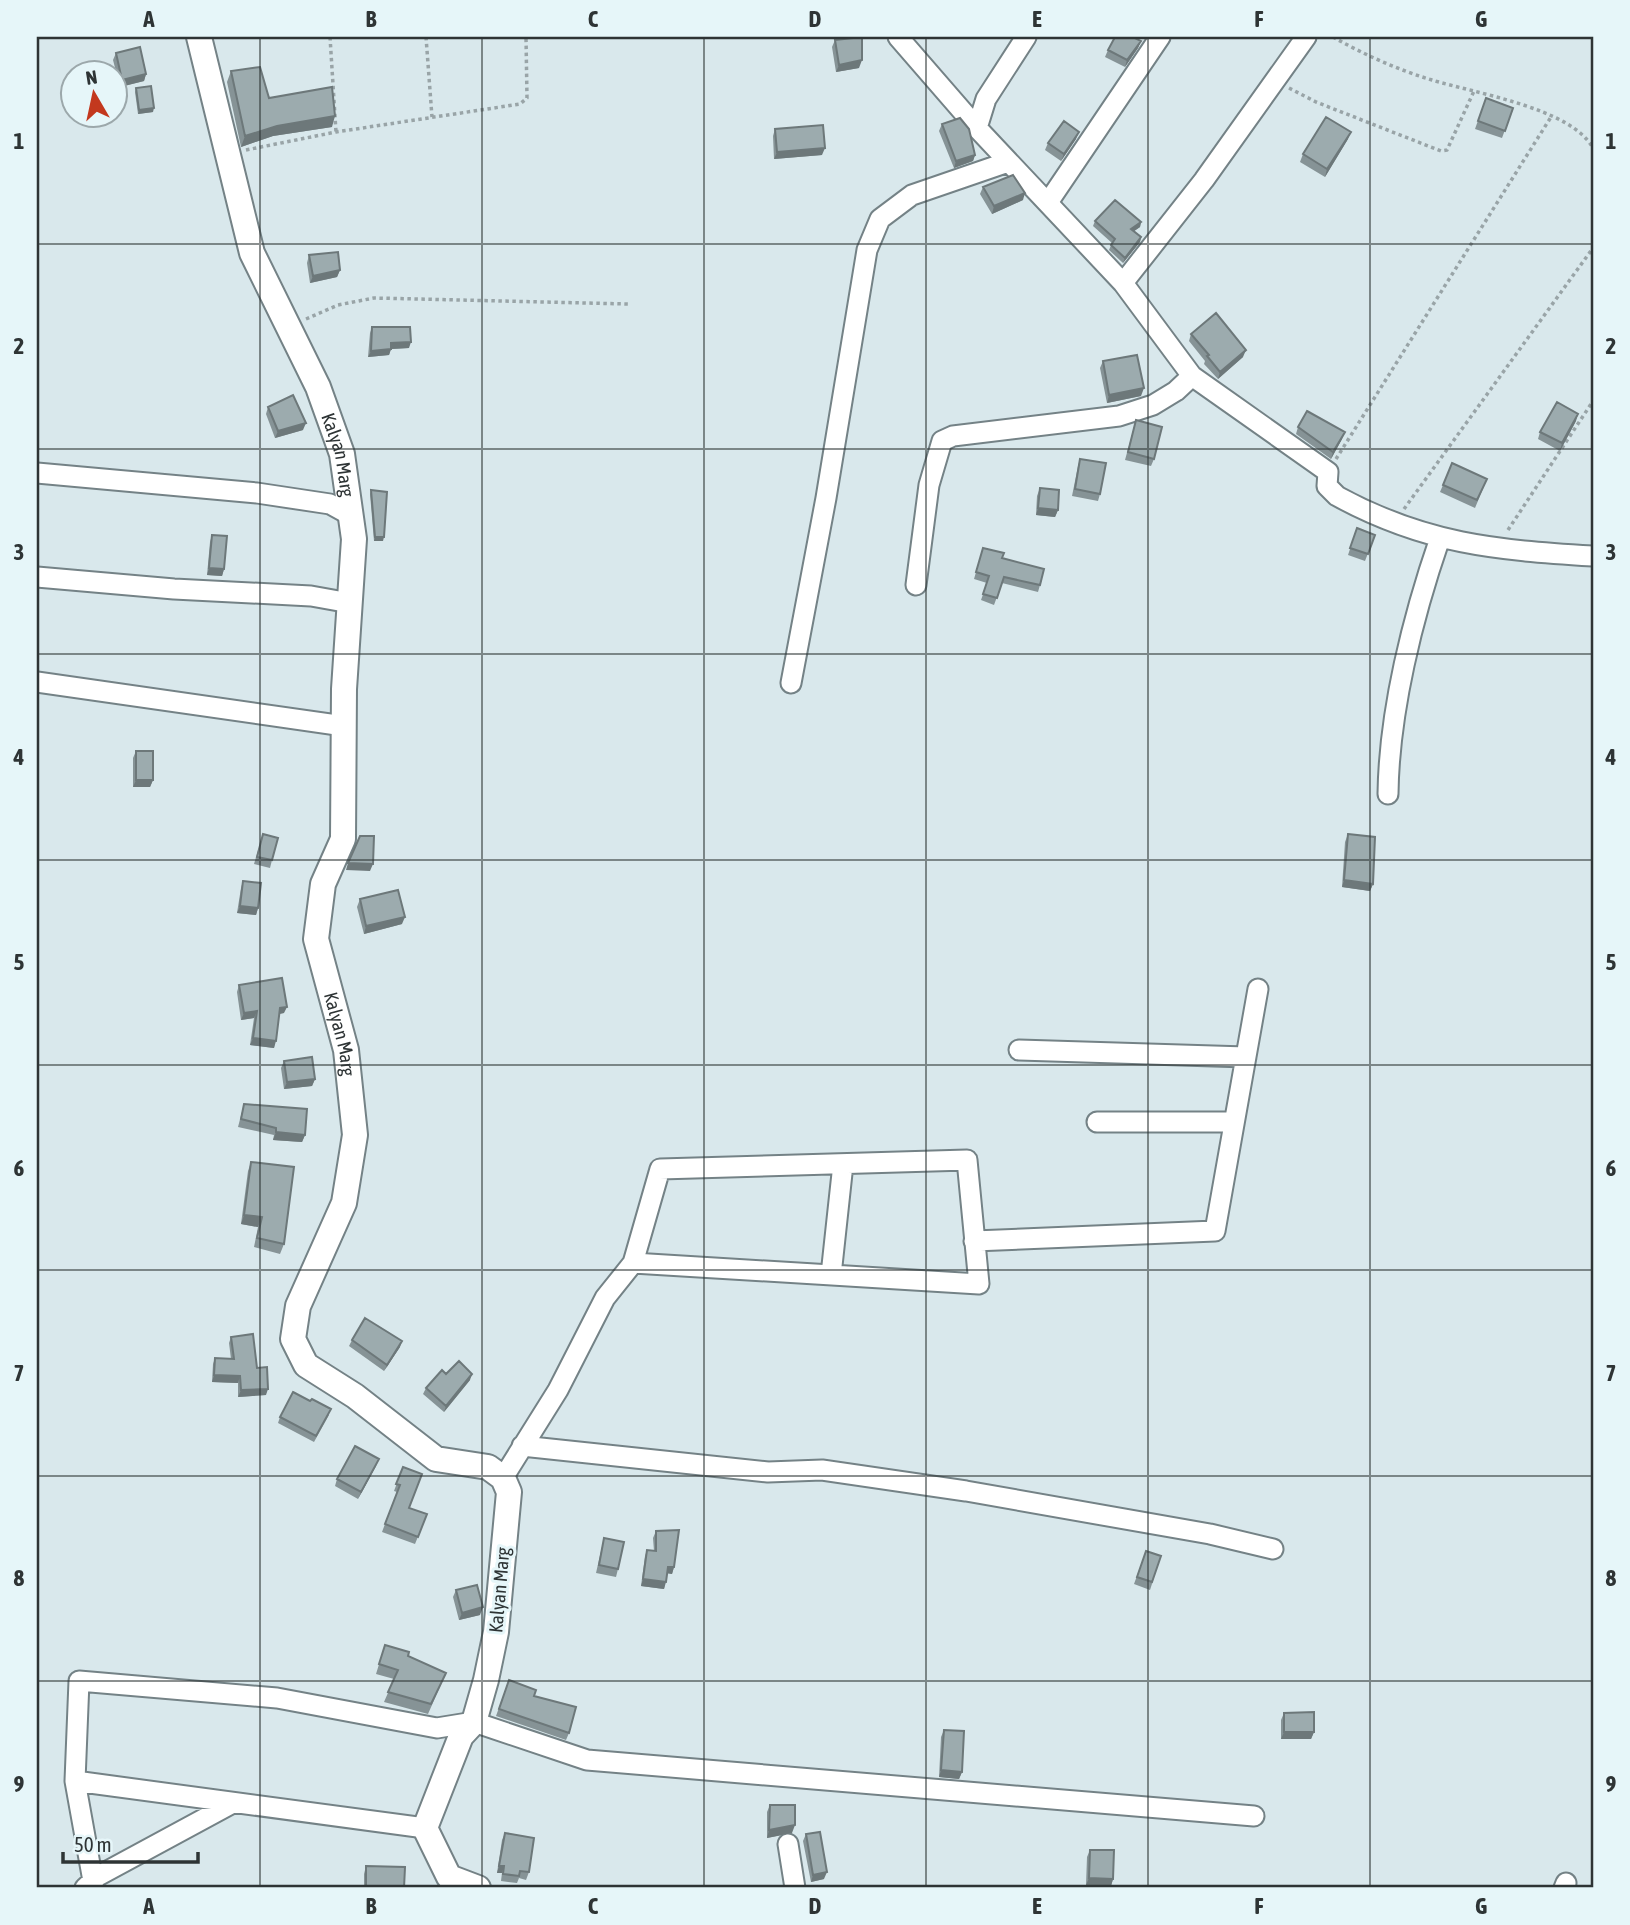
<svg xmlns="http://www.w3.org/2000/svg" width="1630" height="1925" viewBox="0 0 1630 1925" font-family="'Asap Condensed',sans-serif">
	<rect width="100%" height="100%" fill="#d9e8ec"/>
	<g fill="none" stroke-linecap="round" stroke-linejoin="round">
		<defs>
			<path id="minor" d="M898,37l79,91 146,155 69,93 136,96 -1,14 10,10c88,48 158,54 256,60
				M977,128l9,-29 40,-62
				M1049,201l111,-164
				M1123,283l81,-103 102,-143
				M37,473l220,20 73,11 20,11
				M37,577l137,12 137,7 39,7
				M916,585l13,-100 13,-44 11,-5 166,-20 34,-11 23,-14 16,-15
				M37,682l307,44
				M791,683l35,-185 41,-248 13,-31 32,-24 96,-33
				M1388,794c1,-83 25,-178 52,-256
				M1019,1050l227,7
				M1097,1122h137
				M974,1241l241,-10 43,-242
				M831,1275l12,-111
				M522,1446l246,26 54,-2 144,21 244,43 63,15
				M503,1478l55,-88 47,-92 28,-35 27,-94 307,-9 12,124 -346,-21
				M75,1781l18,100
				M425,1828l-350,-47 4,-100 198,17 160,30 37,-6 113,38 667,56
				M788,1844l7,44
				M85,1888l13,-12 135,-73
				M1564,1888l2,-5"/>
			<g id="tertiary">
				<path id="s1" d="M199,37l53,216 66,134 24,67 12,85 -10,150 -1,150 -20,45 -7,55 30,111 9,85 -11,68 -46,103 -5,33 13,26 49,31 81,63 52,8 15,11 6,14 -13,140 -10,48 -12,42 -13,14 -36,92 24,49 29,11"/>
			</g>
		</defs>
		<!-- minor casing -->
		<use href="#minor" stroke="#748286" stroke-width="23"/>
		<!-- tertiary casing -->
		<use href="#tertiary" stroke="#748286" stroke-width="28"/>
		<!-- path -->
		<path stroke="#99a4a7" stroke-width="3.5" stroke-dasharray="3.5 3.5" stroke-linecap="butt" d="M330,37l6,95
			M426,37l6,80
			M1333,37c30,17 65,33 99,43 42,13 139,28 161,68
			M1289,88l27,14 125,49 6,-1 27,-59
			M246,150l90,-18 184,-28 7,-6 -1,-61
			M306,319l32,-14 36,-7 255,6
			M1336,459l215,-342
			M1404,509l189,-261
			M1508,530l85,-129"/>
		<!-- minor -->
		<use href="#minor" stroke="#fff" stroke-width="19"/>
		<!-- tertiary -->
		<use href="#tertiary" stroke="#fff" stroke-width="24"/>
	</g>
	<!-- wall -->
	<path fill="#869396" d="M835,40l24,28 -23,4 -4,-25z
		M1141,41l-3,7 -13,19 -20,-10 3,-7z
		M116,53l30,21 -2,7 -24,6 -7,-27z
		M231,71l38,27 63,29 -59,9 -32,11 -14,-65z
		M136,88l17,24 -15,2 -3,-22z
		M1486,98l27,10 -11,30 -27,-9z
		M942,124l33,31 -2,6 -19,7 -15,-37z
		M775,129l47,26 -48,4 -1,-23z
		M1076,139l-15,22 -16,-11 3,-7z
		M1348,139l-23,38 -25,-15 3,-8z
		M983,187l40,13 -31,14 -12,-20z
		M1095,221l46,1 -1,5 -6,4 7,6 -1,5 -17,21 -14,-13 3,-7 -19,-17z
		M309,255l31,15 -3,7 -27,6 -3,-20z
		M372,327l37,21 -18,1 -2,6 -21,2 2,-24z
		M1191,334l52,23 -25,22 -14,-15 1,-3 -16,-20z
		M1103,361l38,35 -34,7 -7,-35z
		M268,407l35,23 -28,8 -9,-24z
		M1136,420l18,39 -3,7 -26,-6z
		M1576,421l-16,30 -22,-12 2,-7z
		M1298,427l44,12 -11,20 -35,-25z
		M1080,459l20,35 -2,7 -26,-5 6,-30z
		M1487,479l-12,29 -35,-16 3,-7z
		M1040,488l18,22 -3,7 -19,-2 1,-19z
		M371,490l12,51h-9l-4,-47z
		M1357,528l18,7 -10,26 -17,-6z
		M212,535l12,34 -2,7 -15,-1 3,-33z
		M981,555l21,3 38,27 -2,7 -36,-9 -8,22 -13,-5 6,-17 -13,-4z
		M136,751l17,29 -3,7h-17v-29z
		M263,834l9,26 -2,8 -16,-4z
		M1348,834l25,50 -3,7 -28,-4 3,-45z
		M243,881l15,27 -2,7 -19,-2 4,-25z
		M360,899l42,25 -38,10 -7,-27z
		M239,985l45,28 -5,1 -5,34 -24,-3 4,-27 -13,2 -4,-28z
		M284,1061l31,18 -3,7 -28,3 -3,-21z
		M244,1104l61,31 -3,7 -29,-2 1,-5 -36,-8z
		M251,1162l33,82 -4,10 -26,-7 4,-20 -17,-3 7,-53z
		M231,1337l26,31 9,27 -28,2v-14l-26,-1 1,-18 2,-6 16,1 -2,-16z
		M352,1340l48,7 -16,24 -35,-25z
		M446,1374l24,6 -26,32 -21,-18 3,-6z
		M329,1415l-15,27 -36,-19 2,-6z
		M376,1466l-18,33 -23,-13 2,-7z
		M403,1467l6,41 18,6 -12,30 -33,-12 15,-40 -3,-1z
		M656,1531l18,36 -2,7 -5,-1 -3,16 -23,-3 4,-30 2,-6 7,1 -1,-13z
		M604,1538l14,31 -2,8 -20,-4z
		M1146,1551l15,5 -11,34 -16,-6z
		M456,1590l24,25 -21,5 -6,-23z
		M385,1645l61,28 -18,41 -44,-12 10,-23 -18,-5z
		M509,1680l25,16 35,37 -3,7 -70,-24z
		M1284,1713l30,19 -3,7h-30v-19z
		M944,1730l18,42 -3,7 -20,-2 2,-40z
		M770,1805l22,28 -25,5v-26z
		M505,1833l24,39 -3,8 -7,-2 -2,5 -16,-2 1,-8h-5l5,-33z
		M806,1834l18,45 -13,3 -8,-41z
		M1090,1850l23,29 -2,7 -25,-1 1,-28z
		M366,1866l38,22h-40v-14z"/>
	<!-- shaded-wall -->
	<path fill="#6d787a" d="M1141,41l-3,7 -13,19 2,-7z
		M862,60l-3,8 -23,4 3,-7z
		M146,74l-2,7 -24,6 2,-7z
		M154,108l-1,4 -15,2 1,-4z
		M335,116l-3,11 -59,9 -32,11 4,-11 32,-10z
		M1079,132l-3,7 -15,22 3,-7z
		M1351,132l-3,7 -23,38 2,-8z
		M825,148l-3,7 -48,4 3,-7z
		M975,155l-2,6 -19,7 2,-7z
		M1025,193l-2,7 -31,14 2,-8z
		M1141,222l-1,5 -10,7 1,-5z
		M1141,237l-1,5 -17,21 2,-5z
		M340,270l-3,7 -27,6 3,-7z
		M411,342l-2,6 -18,1 -2,6 -21,2 3,-6 20,-8z
		M1246,350l-3,7 -25,22 2,-7z
		M1144,388l-3,8 -34,7 2,-8z
		M1578,414l-2,7 -16,30 2,-8z
		M306,423l-3,7 -28,8 3,-7z
		M1345,432l-3,7 -11,20 2,-7z
		M1038,508l20,2 -3,7 -19,-2z
		M375,537h9l-1,4h-9z
		M209,568l15,1 -2,7 -15,-1z
		M136,780h17l-3,7h-17z
		M348,863l25,1 -3,7 -24,-1z
		M1344,880l29,4 -3,7 -28,-4z
		M240,906l18,2 -2,7 -19,-2z
		M405,917l-3,7 -38,10 2,-8z
		M287,1007l-3,6 -6,1 2,-6z
		M257,1011l-3,7 -13,2 3,-7z
		M253,1038l23,3 -2,7 -24,-3z
		M315,1079l-3,7 -28,3 3,-7z
		M276,1132l29,3 -3,7 -29,-2z
		M244,1215l18,2 -4,10 -17,-3z
		M402,1341l-2,6 -16,24 3,-6z
		M472,1374l-2,6 -26,32 2,-6z
		M214,1375l26,1 -2,7 -26,-1z
		M268,1389l-2,6 -28,2 3,-7z
		M379,1459l-3,7 -18,33 3,-7z
		M668,1567h6l-2,7 -6,-1z
		M643,1579l23,3 -2,7 -23,-3z
		M483,1607l-3,8 -21,5 3,-7z
		M1284,1732h30l-3,7h-30z
		M941,1770l21,2 -3,7 -20,-2z
		M795,1825l-3,8 -25,5 2,-8z
		M499,1866h5l-2,7h-5z
		M827,1872l-3,7 -13,3 2,-7z
		M1089,1878l24,1 -2,7 -25,-1z"/>
	<!-- building -->
	<path fill="#9cabae" stroke="#6d787a" stroke-width="2" d="M862,37v23l-23,5 -4,-25z
		M1115,37h18l8,4 -14,19 -19,-10z
		M140,47l6,27 -24,6 -6,-27z
		M260,67l9,31 63,-11 3,29 -58,10 -32,10 -14,-65z
		M151,86l3,22 -15,2 -3,-22z
		M1486,98l27,10 -8,23 -27,-10z
		M1326,117l25,15 -24,37 -24,-15z
		M960,118l9,11 6,26 -19,6 -14,-37z
		M1064,121l15,11 -15,22 -16,-11z
		M823,125l2,23 -48,4 -2,-23z
		M1013,175l12,18 -31,13 -11,-19z
		M1115,200l26,22 -10,7 10,8 -16,21 -14,-13 4,-6 -20,-18z
		M338,252l2,18 -27,6 -4,-21z
		M1216,313l30,37 -26,22 -13,-16 2,-1 -18,-21z
		M372,327h38l1,15 -20,1v6l-20,2z
		M1137,355l7,33 -35,7 -6,-34z
		M293,395l13,28 -28,8 -10,-24z
		M1557,402l21,12 -16,29 -22,-11z
		M1307,411l38,21 -12,20 -35,-25z
		M1136,420l26,7 -8,32 -26,-7z
		M1080,459l26,4 -6,31 -25,-5z
		M1452,463l35,16 -10,21 -34,-15z
		M1040,488l19,2 -1,20 -20,-2z
		M371,490l16,2 -3,45h-9z
		M1357,528l18,7 -7,19 -18,-6z
		M212,535l15,1 -3,33 -15,-1z
		M983,548l21,5 -2,5 42,11 -4,16 -36,-8 -7,21 -14,-4 6,-18 -13,-4z
		M136,751h17v29h-17z
		M263,834l15,4 -6,22 -15,-3z
		M1348,834l27,3 -2,47 -29,-4z
		M360,836h14l-1,28 -25,-1z
		M243,881l18,2 -3,25 -18,-2z
		M398,890l7,27 -39,9 -6,-27z
		M282,978l5,29 -7,1 -4,33 -23,-3 4,-27 -13,2 -5,-28z
		M312,1057l3,22 -28,3 -3,-21z
		M244,1104l63,5 -2,26 -29,-3v-4l-35,-9z
		M251,1162l43,5 -10,77 -27,-6 5,-21 -18,-2z
		M365,1318l37,23 -15,24 -35,-25z
		M253,1334l4,34 10,-1 1,22 -27,1 -1,-14 -26,-1 1,-17 19,1 -3,-22z
		M459,1361l13,13 -26,32 -20,-18 16,-18 4,4z
		M293,1392l17,9 2,-2 19,10 -15,27 -36,-19z
		M355,1446l24,13 -18,33 -24,-13z
		M403,1467l19,7 -13,34 18,6 -9,23 -33,-13 15,-39 -4,-1z
		M679,1530l-5,37h-6l-2,15 -23,-3 4,-29 9,1v-20z
		M604,1538l20,4 -6,27 -19,-4z
		M1146,1551l15,5 -9,26 -15,-5z
		M477,1585l6,22 -21,6 -6,-23z
		M385,1645l24,7 -1,4 38,17 -15,31 -43,-12 10,-22 -19,-6z
		M509,1680l27,10 -2,6 42,11 -7,26 -70,-24z
		M1314,1712v20h-30v-19z
		M944,1730l20,1 -2,41 -21,-2z
		M770,1805h25v20l-26,5z
		M820,1832l7,40 -14,3 -7,-41z
		M505,1833l29,5 -5,34 -9,-1 -1,5 -16,-2 1,-8h-5z
		M1090,1850h24l-1,29 -24,-1z
		M366,1866l39,1 -1,21h-38z"/>
	<!-- grid -->
	<path fill="none" stroke="#2e3435" stroke-width="2" stroke-opacity="0.55" d="M260,37v1851M482,37v1851M704,37v1851M926,37v1851M1148,37v1851M1370,37v1851M37,244h1556M37,449h1556M37,654h1556M37,860h1556M37,1065h1556M37,1270h1556M37,1476h1556M37,1681h1556"/>
	<g text-anchor="middle" stroke-width="6" stroke-linejoin="round" paint-order="stroke">
		<!-- street labels -->
		<g font-size="19" fill="#2e3435" stroke="#e6f6f9">
			<text dy="7" stroke="none"><textPath href="#s1" startOffset="443">Kalyan Marg</textPath></text>
			<text dy="7" stroke="none"><textPath href="#s1" startOffset="1032">Kalyan Marg</textPath></text>
			<text transform="translate(499 1590) rotate(-85)" y="7">Kalyan Marg</text>
		</g>
	</g>
	<!-- border -->
	<rect width="1630" height="1925" fill="none" stroke="#e6f6f9" stroke-width="77"/>
	<!-- north arrow -->
	<g transform="translate(94 94) rotate(351)"><circle r="33" fill="#e6f6f9" stroke="#9ca8ab" stroke-width="2"/>
	<path d="M0-5L12 26L0 18L-12 26Z" fill="#c3381e"/>
	<text y="-10" font-size="19" font-weight="bold" text-anchor="middle" fill="#2e3435">N</text>
	</g>
	<!-- scale -->
	<path d="M63 1852v10h135v-10" fill="none" stroke="#2e3435" stroke-width="3.5"/>
	<text x="74" y="1852" font-size="21" fill="#2e3435" stroke="#e6f6f9" stroke-width="5" paint-order="stroke">50 m</text>
	<rect x="38" y="38" width="1554" height="1848" fill="none" stroke="#2e3435" stroke-width="2.5"/>
	<g font-size="23" text-anchor="middle" font-weight="bold" fill="#2e3435">
		<text x="149" y="27">A</text>
		<text x="371" y="27">B</text>
		<text x="593" y="27">C</text>
		<text x="815" y="27">D</text>
		<text x="1037" y="27">E</text>
		<text x="1259" y="27">F</text>
		<text x="1481" y="27">G</text>
		<text x="19" y="149">1</text>
		<text x="1611" y="149">1</text>
		<text x="19" y="354">2</text>
		<text x="1611" y="354">2</text>
		<text x="19" y="560">3</text>
		<text x="1611" y="560">3</text>
		<text x="19" y="765">4</text>
		<text x="1611" y="765">4</text>
		<text x="19" y="970">5</text>
		<text x="1611" y="970">5</text>
		<text x="19" y="1176">6</text>
		<text x="1611" y="1176">6</text>
		<text x="19" y="1381">7</text>
		<text x="1611" y="1381">7</text>
		<text x="19" y="1586">8</text>
		<text x="1611" y="1586">8</text>
		<text x="19" y="1792">9</text>
		<text x="1611" y="1792">9</text>
		<text x="149" y="1914">A</text>
		<text x="371" y="1914">B</text>
		<text x="593" y="1914">C</text>
		<text x="815" y="1914">D</text>
		<text x="1037" y="1914">E</text>
		<text x="1259" y="1914">F</text>
		<text x="1481" y="1914">G</text>
	</g>
</svg>
